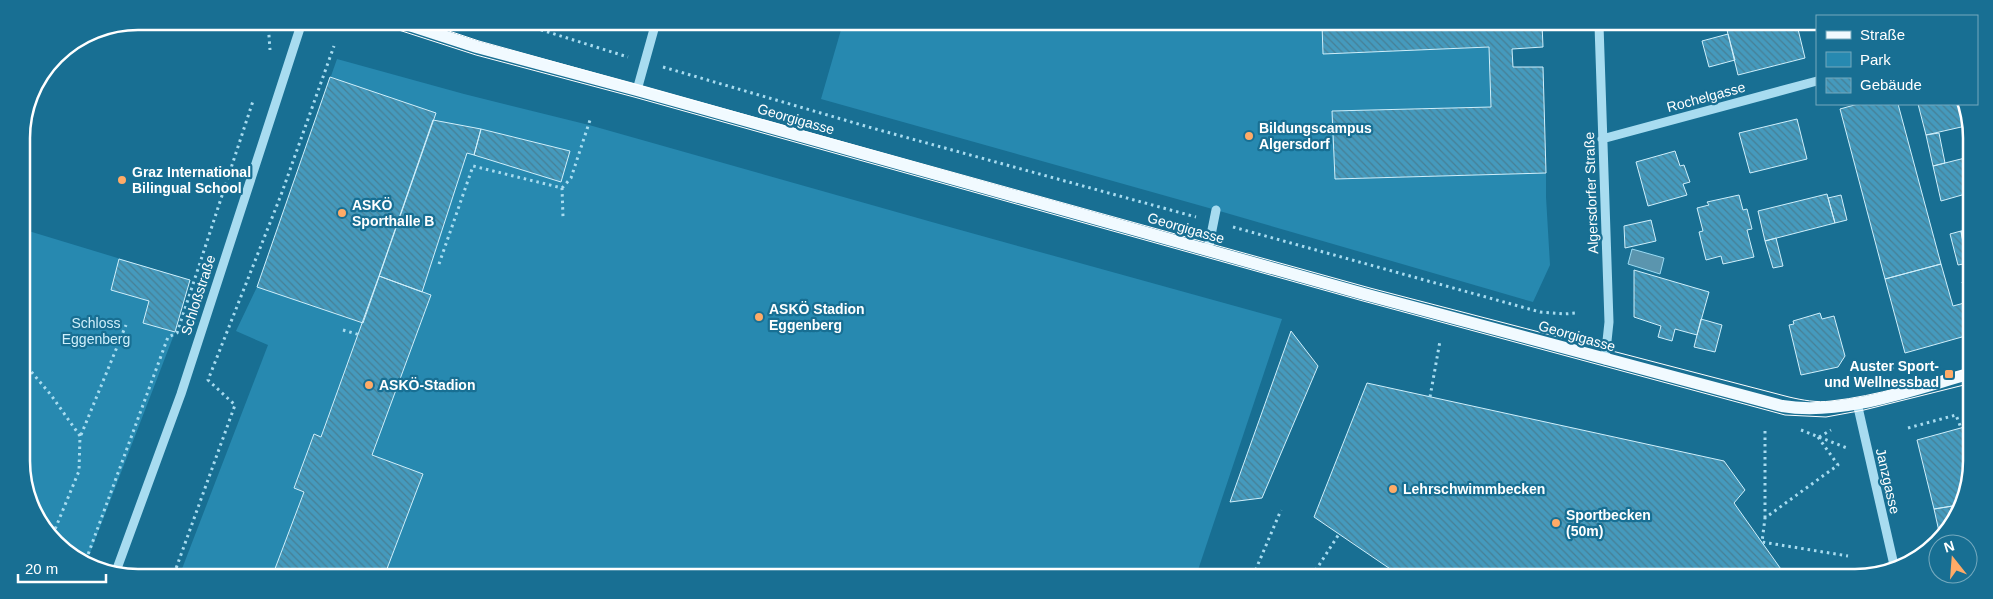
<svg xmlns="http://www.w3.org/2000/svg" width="1993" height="599" viewBox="0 0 1993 599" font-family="Helvetica,sans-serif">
	<defs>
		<pattern id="building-back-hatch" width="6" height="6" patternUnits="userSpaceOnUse" patternTransform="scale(1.25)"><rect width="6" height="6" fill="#459abd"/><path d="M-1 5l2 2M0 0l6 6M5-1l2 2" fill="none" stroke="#477f95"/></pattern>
	</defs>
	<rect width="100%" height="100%" fill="#186f93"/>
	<!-- green -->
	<path fill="#2789b0" d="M843,23l479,1 1,30 166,-7 2,60 -159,4 3,68 211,-6v24l4,68 -17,37 -317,-92 -395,-111z
		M337,59l127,35 125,31 357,101 336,93 -86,257 -1016,-2 88,-229 -32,-14 21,-44z
		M22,229l168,51 -15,52 -88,229 -37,-23 -27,-54z"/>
	<!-- water -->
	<path fill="#5b95ae" stroke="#9bdbf3" d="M1632,249l32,9 -4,16 -32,-10z"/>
	<!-- building -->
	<path fill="url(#building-back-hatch)" stroke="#cfeffb" d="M1322,24h220l1,23 -31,2 1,18h30l3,106 -211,6 -3,-68 159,-4 -2,-60 -166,7z
		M1731,25h66l8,33 -67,17 -12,-49z
		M1728,34l7,26 -26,7 -7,-26z
		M330,77l106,36 -73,210 -106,-36z
		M1858,104h40l43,160 -56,15 -45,-170z
		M1918,104h46l6,11v10l-44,10z
		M1797,119l10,40 -57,14 -11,-40z
		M433,120l48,9 -7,26 -7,-2 -45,139 -43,-16z
		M481,129l89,22 -9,31 -87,-27z
		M1939,133l6,30 -12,3 -7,-31z
		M1675,151l5,15 4,-1 6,17 -7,2 4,11 -39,11 -12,-44z
		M1969,157v36l-28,8 -8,-35z
		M1827,194l8,29 -70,18 -7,-30z
		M1739,195l4,15 4,-1 5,20 -5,1 7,27 -31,7 -2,-8 -15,4 -7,-28 4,-1 -6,-23 12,-3 -2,-3z
		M1841,195l6,25 -12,3 -7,-25z
		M1651,220l5,21 -31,7 -1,-22z
		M1969,229v11l-6,2 -2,-11z
		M1961,231l2,11 6,-2v23l-11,2 -8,-31z
		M1776,238l7,28 -10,2 -8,-27z
		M119,259l71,21 -15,52 -32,-9 6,-22 -38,-11z
		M1941,264l12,42 15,-4 1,33 -64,18 -20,-74z
		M1634,270l75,22 -12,43 -22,-6 -3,12 -14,-4 3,-11 -27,-9z
		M379,276l52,19 -59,160 51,19 -38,100h-112l31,-82 -10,-4 20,-54 7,3z
		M1969,280v24l-7,-22z
		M1820,313l2,6 12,-3 11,40 -7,11 -37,8 -12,-50 5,-1 -1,-3z
		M1701,319l21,6 -7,27 -21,-5z
		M1291,331l27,35 -56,132 -32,4z
		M1367,383l357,78 21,29 -11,13 49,69 11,-2 9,7h-401l-88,-60z
		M1968,426v65l-9,14 -25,4 -17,-69z
		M1959,505l-19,31 -6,-27z"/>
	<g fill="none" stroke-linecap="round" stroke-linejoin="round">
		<!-- path -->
		<path stroke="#a8dcf0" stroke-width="3" stroke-dasharray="2.5 4" stroke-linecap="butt" d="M268,22l2,28
			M516,22l112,35
			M663,67l209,61 324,89
			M562,188l9,-10 20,-61
			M1233,227l307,85 24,2 12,-1
			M439,264l34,-98 89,22 1,29
			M343,330l17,5
			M23,362l28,33 29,41 -1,35 -28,68
			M1892,367l2,6
			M1430,397l10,-56
			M1908,428l48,-13 5,13
			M1801,430l46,18
			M1765,431v87
			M81,435l45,-110
			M1818,437l20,28 -73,53 -3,24 86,14
			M1819,437l12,-7
			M45,528l9,3
			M86,560l82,-223 9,-4 76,-232
			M174,574l61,-169 -27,-25 73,-185 53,-149
			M1253,576l28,-66
			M1312,576l27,-42"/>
		<!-- minor -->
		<path stroke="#a8dcf0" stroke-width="9" d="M1599,25l10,297 -4,38
			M637,90l19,-68
			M1602,139l215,-58
			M1208,250l8,-40
			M1857,403l37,162
			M115,574l66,-180 121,-372"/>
		<!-- major -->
		<path stroke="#f1faff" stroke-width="12" d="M400,22l77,25 160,43 727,204 418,112c59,10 129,-16 186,-32"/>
		<!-- tram -->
		<path stroke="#fff" stroke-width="1" d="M374,22l102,33 158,42 729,204 422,114 41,2 38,-7 104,-26
			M422,22l57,19 891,247 419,109c13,3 28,6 42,4 46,-5 92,-20 137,-32"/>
	</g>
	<!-- markers -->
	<g fill="#ffab67" stroke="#186f93" stroke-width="2">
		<circle cx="1249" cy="136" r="5"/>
		<circle cx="122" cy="180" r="5"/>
		<circle cx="342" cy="213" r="5"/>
		<circle cx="759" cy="317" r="5"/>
		<rect x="1944" y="369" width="10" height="10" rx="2.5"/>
		<circle cx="369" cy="385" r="5"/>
		<circle cx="1393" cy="489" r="5"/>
		<circle cx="1556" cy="523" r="5"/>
	</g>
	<g text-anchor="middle" stroke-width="4.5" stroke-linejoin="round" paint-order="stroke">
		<!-- street labels -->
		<g font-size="14" fill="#fff" stroke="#186f93">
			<text transform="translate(1706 97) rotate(-15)" y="5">Rochelgasse</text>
			<text transform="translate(796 119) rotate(16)" y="5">Georgigasse</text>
			<text transform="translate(1591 193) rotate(-92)" y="5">Algersdorfer Straße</text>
			<text transform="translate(1186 228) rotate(16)" y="5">Georgigasse</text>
			<text transform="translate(198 295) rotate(-72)" y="5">Schloßstraße</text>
			<text transform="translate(1577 336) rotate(16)" y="5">Georgigasse</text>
			<text transform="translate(1888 481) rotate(77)" y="5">Janzgasse</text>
		</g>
		<!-- poi labels -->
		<g font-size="14" font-weight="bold" fill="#fff" stroke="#186f93" text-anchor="start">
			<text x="1259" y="133">Bildungscampus<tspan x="1259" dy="16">Algersdorf</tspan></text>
			<text x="132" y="177">Graz International<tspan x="132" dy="16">Bilingual School</tspan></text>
			<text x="352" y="210">ASKÖ<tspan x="352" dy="16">Sporthalle B</tspan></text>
			<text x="769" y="314">ASKÖ Stadion<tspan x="769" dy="16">Eggenberg</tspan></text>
			<text x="1939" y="371" text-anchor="end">Auster Sport-<tspan x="1939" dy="16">und Wellnessbad</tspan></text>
			<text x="379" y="390">ASKÖ-Stadion</text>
			<text x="1403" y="494">Lehrschwimmbecken</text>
			<text x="1566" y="520">Sportbecken<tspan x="1566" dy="16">(50m)</tspan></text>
		</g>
		<!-- park labels -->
		<g font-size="14" fill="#cfeffb" stroke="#186f93">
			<text x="96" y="328">Schloss<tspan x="96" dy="16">Eggenberg</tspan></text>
		</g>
	</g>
	<!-- crop -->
	<path d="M0 0H1993V599H0ZM138 30H1855A108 108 0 0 1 1963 138V461A108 108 0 0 1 1855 569H138A108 108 0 0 1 30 461V138A108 108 0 0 1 138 30Z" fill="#186f93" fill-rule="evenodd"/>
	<path fill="none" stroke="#fff" stroke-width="2.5" d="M138 30H1855A108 108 0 0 1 1963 138V461A108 108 0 0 1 1855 569H138A108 108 0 0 1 30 461V138A108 108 0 0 1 138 30Z"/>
	<!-- legend -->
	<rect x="1816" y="15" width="162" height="90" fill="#186f93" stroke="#74a9be"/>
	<rect x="1826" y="31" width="25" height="8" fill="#f1faff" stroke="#74a9be"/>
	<text x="1860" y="40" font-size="15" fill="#ffffff">Straße</text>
	<rect x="1826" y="52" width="25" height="15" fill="#2789b0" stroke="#74a9be"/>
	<text x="1860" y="65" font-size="15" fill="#ffffff">Park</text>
	<rect x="1826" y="78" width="25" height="15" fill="url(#building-back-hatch)" stroke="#74a9be"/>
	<text x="1860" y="90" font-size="15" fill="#ffffff">Gebäude</text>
	<!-- north arrow -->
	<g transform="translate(1953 559) rotate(343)"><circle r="24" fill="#186f93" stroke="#74a9be"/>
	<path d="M0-4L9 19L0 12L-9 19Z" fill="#ffab67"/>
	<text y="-8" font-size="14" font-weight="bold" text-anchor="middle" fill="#ffffff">N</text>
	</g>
	<!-- scale -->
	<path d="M18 574v8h88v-8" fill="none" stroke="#ffffff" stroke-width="2.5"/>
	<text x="25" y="574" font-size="15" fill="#ffffff" stroke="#186f93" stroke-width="4" paint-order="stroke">20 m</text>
</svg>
